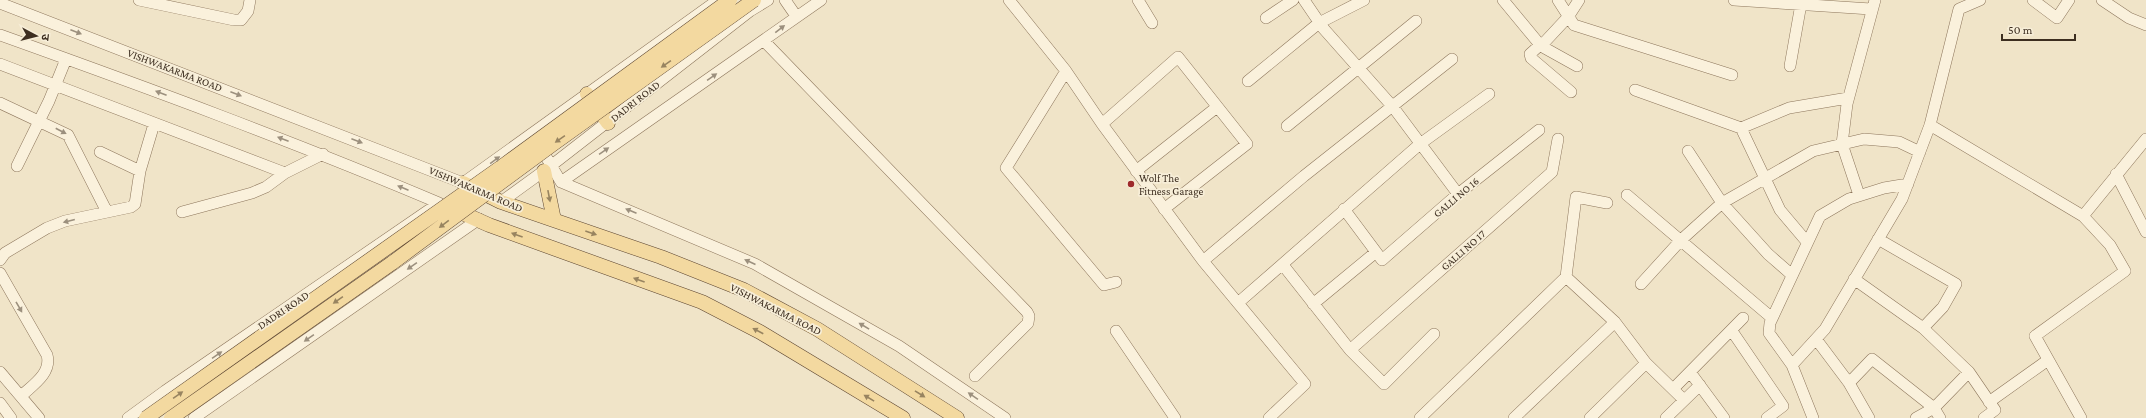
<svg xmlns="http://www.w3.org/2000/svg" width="2146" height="418" viewBox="0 0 2146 418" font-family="'Crimson Pro','Noto Sans Devanagari',serif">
	<rect width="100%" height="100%" fill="#f0e4c8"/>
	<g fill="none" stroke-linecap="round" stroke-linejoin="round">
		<defs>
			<path id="minor" d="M139,0l95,20h7l7,-9 2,-11
				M785,0l11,16
				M1009,0l57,71 36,53 101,137 102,123 -36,34
				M1138,0l14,23
				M1304,0l19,28 70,79 65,87
				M1503,0l38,46 36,20
				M1558,0l16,25 158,50
				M1734,0l137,9
				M2033,0l24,18 12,-18
				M2102,0l27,18 17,7
				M0,3l463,180 255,-183
				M1266,18l27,-18
				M0,35c148,53 295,107 439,168
				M764,41l263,271 2,4 -1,7 -53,53
				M1540,45l-10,9 1,4 40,34
				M1541,46l27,-29 11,-17
				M0,64l285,109 38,-19
				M1790,66l11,-62
				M1066,71l-60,97 98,117 12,-3
				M1248,81l71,-58 45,-23
				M1635,90l106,38 39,82 27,32
				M0,103l68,32 39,77
				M1102,124l76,-67 69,87 -83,65
				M1930,125l153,91 63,-77
				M1287,126l129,-105
				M1741,128l48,-20 59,-10
				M539,145l22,37 194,82 144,82 106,72
				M1688,151l34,52 46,51 24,21
				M100,152l40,19
				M17,166l32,-65 17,-42
				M1136,171l81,-64
				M2116,174l30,58
				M561,182l260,-182
				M1627,195l145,123
				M1859,195l-17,-51 5,-40 28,-104
				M501,202l51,-37 198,-154 18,-11
				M1344,209l38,51 76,-66 81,-64
				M182,212l70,-19 14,-6 19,-14
				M0,260l5,-7 42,-25 18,-7 66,-14 4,-3 5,-33 14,-47
				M1203,261l101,-85 148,-117
				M1283,265l67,85 34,34 50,-50
				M0,273l47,82c5,18 -14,30 -26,41
				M1566,277l49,45 31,41 38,37
				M1854,279l69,49 20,-21 13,-23 -78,-45
				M1641,284l40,-44 41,-37 91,-52 51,-12 35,3 21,10
				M1239,302l181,-158 69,-50
				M1313,304l63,-52
				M1116,331l59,87
				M1732,331l51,75 -16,12
				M1816,339l33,44 20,35
				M1350,350l202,-178 6,-33
				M1792,365l-23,-32 1,-10 50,-107 29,-17 35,-11 24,-4
				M0,372l39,46
				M1690,372l34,46
				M1969,372l26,38 -11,8
				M1849,383l23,-24 62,49 6,10
				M1673,389l70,-71
				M1989,402l59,-42
				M0,403l11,15
				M128,418l37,-27 264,-181
				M194,418l285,-199
				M1420,418l146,-141 10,-80 31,6
				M1514,418l101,-96
				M1590,418l56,-55
				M1666,418l34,-33
				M1813,418l-21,-53 33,-36 77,-130 28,-74 29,-116 21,-9
				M1916,418l18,-10 35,-36 -46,-44
				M2081,418l-46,-82 90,-65 -15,-26 -27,-29"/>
			<path id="major" d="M587,94l21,29
				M544,171l10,49
				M463,183l38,19 160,55 83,33 73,39 140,89
				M451,208l38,17 213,77 58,30 143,86"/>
		</defs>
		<!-- minor casing -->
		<use href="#minor" stroke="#8d765c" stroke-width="12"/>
		<!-- major casing -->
		<use href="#major" stroke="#5b4430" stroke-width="15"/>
		<!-- minor -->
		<use href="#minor" stroke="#faf1dc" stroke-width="11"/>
		<!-- major -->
		<use href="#major" stroke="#f3d9a0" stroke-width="14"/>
		<defs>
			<path id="major-bridge" d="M146,418l358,-253 226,-165
				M171,418l221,-155 161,-119 201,-144"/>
		</defs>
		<!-- major-bridge casing -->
		<use href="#major-bridge" stroke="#5b4430" stroke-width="15" stroke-linecap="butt"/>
		<!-- major-bridge -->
		<use href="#major-bridge" stroke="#f3d9a0" stroke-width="14"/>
	</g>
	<!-- one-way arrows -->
	<defs><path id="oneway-solid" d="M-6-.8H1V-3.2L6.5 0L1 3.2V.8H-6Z"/></defs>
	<g fill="#9c907e">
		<use href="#oneway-solid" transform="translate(780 29) rotate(-38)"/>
		<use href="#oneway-solid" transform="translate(76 32) rotate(21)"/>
		<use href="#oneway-solid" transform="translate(712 77) rotate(-35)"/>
		<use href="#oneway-solid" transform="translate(161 93) rotate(-159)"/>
		<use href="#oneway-solid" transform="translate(236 94) rotate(21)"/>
		<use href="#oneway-solid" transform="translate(61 131) rotate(28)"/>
		<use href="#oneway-solid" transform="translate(283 139) rotate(-159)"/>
		<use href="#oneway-solid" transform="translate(357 141) rotate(21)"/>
		<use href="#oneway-solid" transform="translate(604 151) rotate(-35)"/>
		<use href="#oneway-solid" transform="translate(495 160) rotate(-36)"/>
		<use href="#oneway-solid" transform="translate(403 188) rotate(-157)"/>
		<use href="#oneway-solid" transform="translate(631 211) rotate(-157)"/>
		<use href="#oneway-solid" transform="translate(69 221) rotate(166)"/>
		<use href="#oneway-solid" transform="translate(750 262) rotate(-156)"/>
		<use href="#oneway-solid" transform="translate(412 266) rotate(145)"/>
		<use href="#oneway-solid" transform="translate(19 307) rotate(60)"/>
		<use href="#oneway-solid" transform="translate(864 326) rotate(-149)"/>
		<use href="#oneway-solid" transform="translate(309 338) rotate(145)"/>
		<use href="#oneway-solid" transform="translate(217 355) rotate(-34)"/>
		<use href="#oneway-solid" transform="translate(973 396) rotate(-146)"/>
	</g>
	<g fill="#988460">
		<use href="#oneway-solid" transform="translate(666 64) rotate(145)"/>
		<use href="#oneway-solid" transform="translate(560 139) rotate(145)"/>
		<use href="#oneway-solid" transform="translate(549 196) rotate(79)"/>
		<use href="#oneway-solid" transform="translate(444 224) rotate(143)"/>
		<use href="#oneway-solid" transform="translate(591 233) rotate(19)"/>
		<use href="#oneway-solid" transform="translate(517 235) rotate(-160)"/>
		<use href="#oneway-solid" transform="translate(639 280) rotate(-160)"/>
		<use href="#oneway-solid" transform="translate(338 300) rotate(145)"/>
		<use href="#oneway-solid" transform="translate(758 331) rotate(-152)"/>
		<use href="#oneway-solid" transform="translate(920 394) rotate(32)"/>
		<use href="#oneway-solid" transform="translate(178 395) rotate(-35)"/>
		<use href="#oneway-solid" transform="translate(869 398) rotate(-149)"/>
	</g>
	<!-- markers -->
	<circle fill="#9e2a2b" stroke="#f7eed8" stroke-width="1.5" cx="1131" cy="184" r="4"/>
	<g text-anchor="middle" stroke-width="3.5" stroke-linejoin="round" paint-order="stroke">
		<!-- street labels -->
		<g font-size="11" fill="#3d2e20" stroke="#f7eed8">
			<text transform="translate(175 70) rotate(21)" y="4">VISHWAKARMA ROAD</text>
			<text transform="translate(635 101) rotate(-38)" y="4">DADRI ROAD</text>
			<text transform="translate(476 189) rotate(23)" y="4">VISHWAKARMA ROAD</text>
			<text transform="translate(1456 197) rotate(-40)" y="4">GALLI NO 16</text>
			<text transform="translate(1463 250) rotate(-41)" y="4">GALLI NO 17</text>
			<text transform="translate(776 309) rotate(27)" y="4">VISHWAKARMA ROAD</text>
			<text transform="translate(283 310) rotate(-34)" y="4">DADRI ROAD</text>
		</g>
		<!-- poi labels -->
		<g font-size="11" fill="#3d2e20" stroke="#f7eed8" text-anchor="start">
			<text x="1139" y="182">Wolf The<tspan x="1139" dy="13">Fitness Garage</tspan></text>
		</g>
	</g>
	<!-- north arrow -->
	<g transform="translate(36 36) rotate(97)" stroke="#f7eed8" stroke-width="3" paint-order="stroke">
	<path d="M0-3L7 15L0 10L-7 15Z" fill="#3d2e20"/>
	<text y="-6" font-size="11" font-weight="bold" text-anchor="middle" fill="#3d2e20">उ</text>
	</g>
	<!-- scale -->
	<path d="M2002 34v6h73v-6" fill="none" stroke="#3d2e20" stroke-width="2"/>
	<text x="2008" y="34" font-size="12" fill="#3d2e20" stroke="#f7eed8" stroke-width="3" paint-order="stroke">50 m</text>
</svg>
